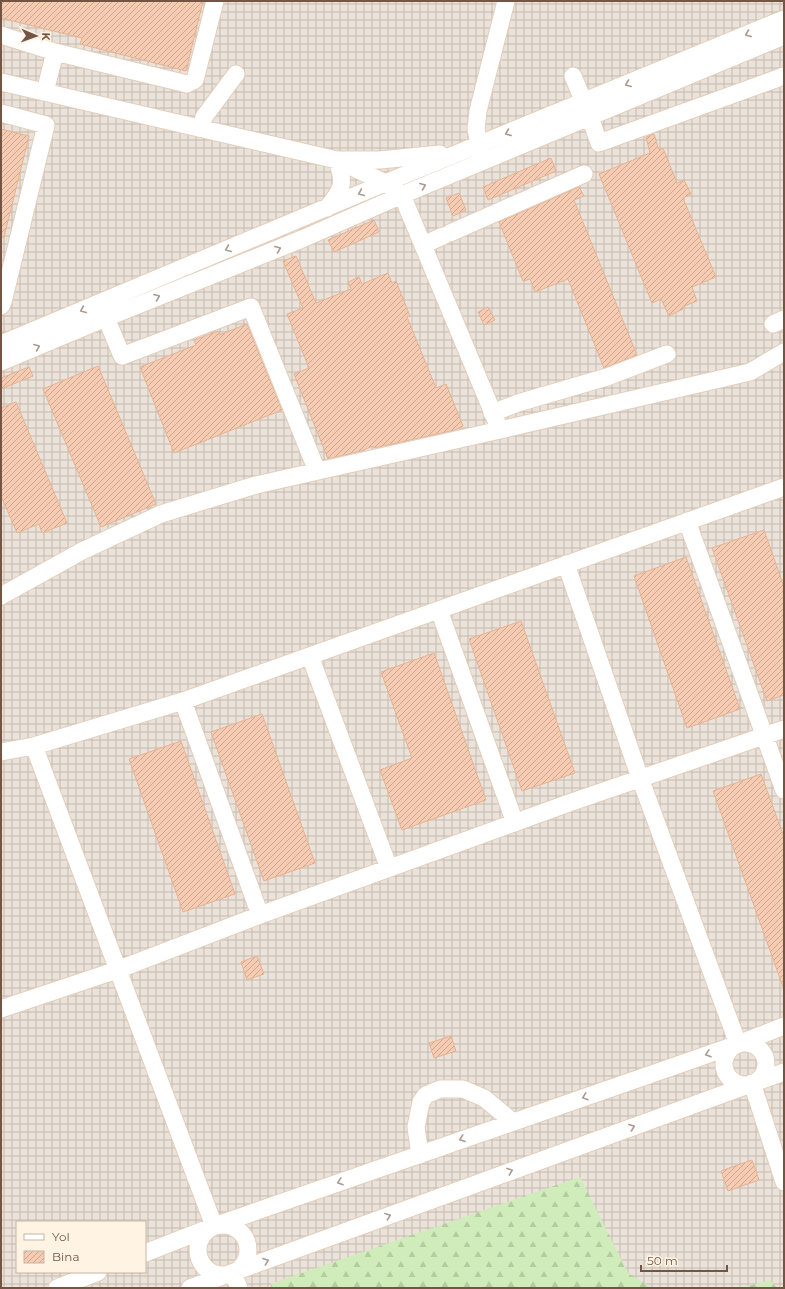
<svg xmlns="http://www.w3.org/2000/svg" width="785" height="1289" viewBox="0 0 785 1289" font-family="Montserrat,sans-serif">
	<defs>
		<pattern id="industrial-grid" width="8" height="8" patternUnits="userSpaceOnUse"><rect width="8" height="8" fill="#ebe2d9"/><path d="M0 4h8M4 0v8" fill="none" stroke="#c3bab2"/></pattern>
		<pattern id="forest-firs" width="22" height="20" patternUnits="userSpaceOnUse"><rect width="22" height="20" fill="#cfecba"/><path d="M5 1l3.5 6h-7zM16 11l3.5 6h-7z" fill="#b5cca1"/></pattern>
		<pattern id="building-hatch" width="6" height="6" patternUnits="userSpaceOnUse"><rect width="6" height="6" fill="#f5ccb2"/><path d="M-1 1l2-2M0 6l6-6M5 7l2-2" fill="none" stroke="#cba892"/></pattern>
	</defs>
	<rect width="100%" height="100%" fill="#fef1dc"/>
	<!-- industrial -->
	<path fill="url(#industrial-grid)" fill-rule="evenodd" d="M1,1h783v1287h-783zM17,1222h128v50h-128z"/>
	<!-- forest -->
	<path fill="url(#forest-firs)" d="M580,1177l48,96 24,15h-380l-2,-4z
		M770,1280l7,8h-36z"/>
	<!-- building -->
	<path fill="url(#building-hatch)" stroke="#e9b291" d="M1,1h202l-17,70 -106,-27 2,-6 -81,-20z
		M1,129l28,7 -25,101h-3z
		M654,134l5,16 4,-2 14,35 7,-3 7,14 -8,4 33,79 -24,10 5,14 -15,6 1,2 -14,7 -8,-17 -9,4 -53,-129 51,-21 -4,-16z
		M551,158l5,13 -68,29 -5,-13z
		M579,187l5,9 -10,4 63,155 -33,13 -36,-89 -33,13 -5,-13 -7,2 -24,-59z
		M459,193l7,17 -13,6 -7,-18z
		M374,220l5,12 -45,20 -6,-12z
		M296,256l20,47 35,-14 -3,-7 11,-5 3,7 26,-11 4,10 4,-2 14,35 -3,1 29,71 10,-4 17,42 -8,4 -81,18 -1,-2 -12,5 -33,8 -34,-85 15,-6 -22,-54 16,-6 -20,-47z
		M488,307l7,13 -11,5 -6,-13z
		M247,324l35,86 -108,43 -34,-86 56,-22 -2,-5 24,-9 1,4z
		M98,366l58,138 -55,23 -58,-138z
		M29,367l4,9 -32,13v-11z
		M16,402l51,121 -25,10 -3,-9 -22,9 -16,-37v-88z
		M764,530l20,57v108l-17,6 -55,-153z
		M686,557l54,152 -53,19 -53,-152z
		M521,621l54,152 -53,18 -53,-152z
		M434,653l52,147 -84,30 -22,-60 32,-12 -31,-86z
		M262,714l53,149 -51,18 -53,-149z
		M181,741l54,153 -52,18 -54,-153z
		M761,774l23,63v150h-1l-70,-196z
		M257,956l7,18 -17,6 -6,-18z
		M451,1036l5,15 -22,7 -5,-15z
		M752,1160l7,20 -31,11 -7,-20z"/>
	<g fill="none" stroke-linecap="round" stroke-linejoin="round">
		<defs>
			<path id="minor" d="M1,35l54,17 -10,40
				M55,52l132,32 8,-4 20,-79
				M573,76l17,41 9,26 185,-67
				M1,82l336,78h43l60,-6
				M1,113l45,12 -43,177 -2,4
				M201,128l3,-11 32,-43
				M481,156l-5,-27 2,-18 28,-110
				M342,162l43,21 17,12 98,235
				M327,208c16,-19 18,-25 10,-48
				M450,233l134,-59
				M423,245l20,-9
				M102,308l20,48 129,-49 66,164
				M773,324l11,-5
				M1,344l384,-161 399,-164
				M1,362l105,-44 196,-79 100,-44 382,-159
				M492,413l26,-10 89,-26 60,-23
				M687,521l97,269
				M566,564l74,214 98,266
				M1,596l81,-45 79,-37 95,-29 244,-55 250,-58 34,-20
				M439,610l76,213
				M310,656l79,212
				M183,701l77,214
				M34,746l180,480
				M1,752l33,-6 149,-45 601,-214
				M1,1009l116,-39 143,-55 309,-112 215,-74
				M724 1064a21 21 0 1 1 42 0a21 21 0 1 1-42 0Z
				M752,1083l32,99
				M420,1155l-4,-28 5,-25 5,-7 14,-6h23l21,9 29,24
				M198 1250a25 25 0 1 1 50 0a25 25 0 1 1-50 0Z
				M145,1253l69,-27 524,-182 46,-18
				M233,1273l6,15
				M57,1288l41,-16
				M190,1288l594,-216"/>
		</defs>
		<!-- minor casing -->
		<use href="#minor" stroke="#e4cebb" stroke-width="19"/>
		<!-- minor -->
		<use href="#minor" stroke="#fff" stroke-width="17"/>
	</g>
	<!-- one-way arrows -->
	<defs><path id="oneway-chevron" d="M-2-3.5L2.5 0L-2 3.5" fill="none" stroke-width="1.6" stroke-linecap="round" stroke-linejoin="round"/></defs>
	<g stroke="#ac998f">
		<use href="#oneway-chevron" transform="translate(748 34) rotate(158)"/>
		<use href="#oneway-chevron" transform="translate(628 84) rotate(158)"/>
		<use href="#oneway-chevron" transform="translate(508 133) rotate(158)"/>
		<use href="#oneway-chevron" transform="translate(423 186) rotate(-22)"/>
		<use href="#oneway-chevron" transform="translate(361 193) rotate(157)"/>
		<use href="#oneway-chevron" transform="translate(228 249) rotate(157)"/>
		<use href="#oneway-chevron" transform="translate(278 249) rotate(-22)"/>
		<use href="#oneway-chevron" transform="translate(157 297) rotate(-22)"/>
		<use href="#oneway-chevron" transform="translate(83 310) rotate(157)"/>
		<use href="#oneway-chevron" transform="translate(37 347) rotate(-23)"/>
		<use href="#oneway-chevron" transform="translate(708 1054) rotate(161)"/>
		<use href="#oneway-chevron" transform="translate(585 1097) rotate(161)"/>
		<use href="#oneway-chevron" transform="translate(632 1127) rotate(-20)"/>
		<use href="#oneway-chevron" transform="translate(462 1139) rotate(160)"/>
		<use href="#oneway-chevron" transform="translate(510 1171) rotate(-20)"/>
		<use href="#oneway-chevron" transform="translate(340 1182) rotate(161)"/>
		<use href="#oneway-chevron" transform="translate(388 1216) rotate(-20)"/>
		<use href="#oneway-chevron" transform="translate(266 1261) rotate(-20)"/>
	</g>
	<!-- border -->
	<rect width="785" height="1289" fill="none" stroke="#745544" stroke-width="4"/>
	<!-- legend -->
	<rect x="16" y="1221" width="130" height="52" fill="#fff4e4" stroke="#c7b4a4"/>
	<rect x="24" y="1234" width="20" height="6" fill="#ffffff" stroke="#c7b4a4"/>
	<text x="52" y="1241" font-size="12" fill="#745544">Yol</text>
	<rect x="24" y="1251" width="20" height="12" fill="url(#building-hatch)" stroke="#c7b4a4"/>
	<text x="52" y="1261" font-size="12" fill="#745544">Bina</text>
	<!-- north arrow -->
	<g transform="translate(36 36) rotate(92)" stroke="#fff4e4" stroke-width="3" paint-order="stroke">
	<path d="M0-3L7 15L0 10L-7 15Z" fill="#745544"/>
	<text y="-6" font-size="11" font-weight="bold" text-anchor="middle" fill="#745544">K</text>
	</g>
	<!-- scale -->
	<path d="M641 1265v6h86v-6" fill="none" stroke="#745544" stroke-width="2"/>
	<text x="647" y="1265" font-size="12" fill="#745544" stroke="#fff4e4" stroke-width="3" paint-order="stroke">50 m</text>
</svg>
